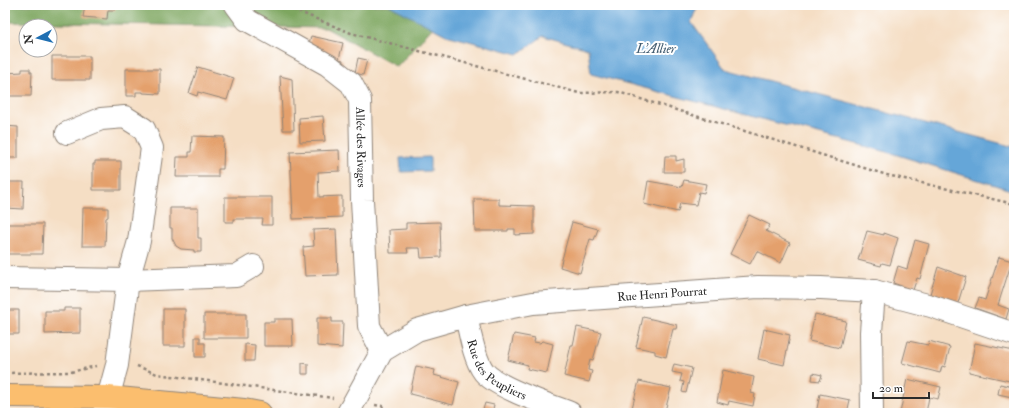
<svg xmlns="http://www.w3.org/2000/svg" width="1019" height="418" viewBox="0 0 1019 418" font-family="'IM FELL Double Pica',serif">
	<rect width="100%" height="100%" fill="#fff"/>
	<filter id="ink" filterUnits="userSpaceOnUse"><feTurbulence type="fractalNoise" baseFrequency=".025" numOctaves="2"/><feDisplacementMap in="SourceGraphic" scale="8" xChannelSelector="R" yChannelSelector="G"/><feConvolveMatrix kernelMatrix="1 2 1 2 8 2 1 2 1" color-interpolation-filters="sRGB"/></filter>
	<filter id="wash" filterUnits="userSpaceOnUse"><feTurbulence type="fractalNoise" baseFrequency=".012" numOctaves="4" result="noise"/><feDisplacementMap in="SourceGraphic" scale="16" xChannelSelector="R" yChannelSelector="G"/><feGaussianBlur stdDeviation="0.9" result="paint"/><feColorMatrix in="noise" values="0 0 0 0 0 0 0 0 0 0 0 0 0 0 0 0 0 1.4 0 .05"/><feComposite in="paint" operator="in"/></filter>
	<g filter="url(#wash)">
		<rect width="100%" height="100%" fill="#f5dec4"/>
		<!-- forest -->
		<path fill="#7da65f" stroke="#546845" d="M5,5h448l-56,62 -71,-39 -321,-6z"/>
		<!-- water -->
		<path fill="#65a6d8" stroke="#486882" d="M389,5h309l-7,17 34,47 289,78v44l-123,-38 -300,-79 -3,-25 -45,-13 -25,18 -72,-19z
			M430,157v14l-29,1 -1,-14z"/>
		<g id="blocks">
			<!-- building -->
			<path fill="#e4a06c" d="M85,5h31l-1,5h-7l-1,9 -24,-2z
				M311,36l32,7 -4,16 4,1 -1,5 -34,-18z
				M52,56h38v24h-38z
				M358,58l9,2 -4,15 -8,-2z
				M198,67l36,11 -7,22 -29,-8 -1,4 -8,-3z
				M22,69h8v3h2l-1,24h-26v-23l17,-1z
				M126,69h34v25l-17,-1v-1h-7v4h-10z
				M280,76l12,3 2,51h-11z
				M323,116l2,25 -25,1 -1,-24z
				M5,126l13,1v31h-9v10h-4z
				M192,136l32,1 -1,32h-5v8h-42l1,-20h12v-5h2z
				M339,150l1,21 -22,1 1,25 23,-1v21l-49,2 -3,-67z
				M665,156h11v5l8,-2v13h-20z
				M95,161h26v29h-28v-26h2z
				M684,180l22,4 -2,9 -5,-1 -3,13 -16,-2 -2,9 -34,-8 4,-23 34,6z
				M5,182h19l-1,27 -18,-1z
				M225,197h47v28h-10l1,-6h-29v3h-9z
				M474,199h25v6l35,1v28l-19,1v-6h-7v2h-33z
				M83,208h25v9l-2,1 -1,28h-23z
				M170,208h28v30h3v14h-7v-2l-13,-1 -5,-3 -4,-8v-10h-2z
				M749,215l21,10 -4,6 24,12 -9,20 -24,-12 -7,13 -20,-10z
				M440,222l1,35 -20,1 -1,-10h-13l1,5h-18l-1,-23 17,-1v-6z
				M572,222l26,7 -4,11 -4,-1 -10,34 -20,-6z
				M5,224h38l-1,30h-37z
				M336,229l2,46 -33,1 -2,-29 11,-1 -1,-16z
				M867,231l17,4v-2l14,5 -8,27 -8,-2 -1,3 -23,-6z
				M915,240l14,4 -9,35 -3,-1 -4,12 -20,-7 5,-17 9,3z
				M999,257l13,4 -14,44 11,4 -3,10 -31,-11 4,-10 6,2z
				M938,267l28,10 -8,26 -28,-9z
				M64,308h16v25l-35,1v-23h19z
				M163,309h22v37h-22z
				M5,310h14v24h-14z
				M204,314h42v24h-42z
				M815,314l31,7 -6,27 -31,-7z
				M643,317l34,8 -1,4h-3l-7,28 -11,-3v-3l-19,-4z
				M317,318h15v4h11l-1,26 -25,-2z
				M274,319h18l1,27h-29v-24h10z
				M577,327l24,5 -8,28 -3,-1 -2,11 4,1 -3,11 -25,-6 7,-31h2z
				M764,329l26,6 -6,30 -26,-6z
				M514,334l21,4 -1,4 6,1 2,-2 11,3 -6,29 -20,-4 1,-4 -20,-5z
				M195,337h5v6h5v14h-10z
				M908,341l20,4 1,-4 21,6 -5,20 -3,-1 -2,7 -38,-10z
				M975,343l39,8v31l-45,-10z
				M245,344l10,1 -1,16h-9z
				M302,363l6,1v10h-6z
				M674,364l18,4 -6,25 -4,-1 2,-10 -4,-1 2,-7 -10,-2z
				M416,366l19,4 -1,5 25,7 -6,23 -43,-11z
				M723,370l31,7 -3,16 4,1 -2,12 -24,-5 -1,4 -11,-3z
				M813,373l9,2 -2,6 -8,-1z
				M907,379l34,8 -3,12 -9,-2 -3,16h-26z
				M639,381l32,7 -6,23 -3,-1 -1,3h-6l-23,-5z
				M1000,384l13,3 -1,10 -14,-3z
				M820,394l30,6 -3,13h-31z
				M485,403l9,2 -1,4 12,4h-23z"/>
		</g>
	</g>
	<g filter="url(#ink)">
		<use href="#blocks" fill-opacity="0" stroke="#908478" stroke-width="1"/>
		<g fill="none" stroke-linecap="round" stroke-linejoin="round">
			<defs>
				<g id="minor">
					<path id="s1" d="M236,5l11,15 81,45 23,18 9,17 2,100 7,126 13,25"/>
					<path d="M67,133l34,-14 24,-2 19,12 8,19 -13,93 -11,39 -11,85 -13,48"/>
					<path d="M5,278l123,2 108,-4 17,-10"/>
					<path id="s2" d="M466,316c4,17 8,43 18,56 13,16 66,33 86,41"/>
					<path id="s3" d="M348,413l34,-62 35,-21 49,-14 67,-13 225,-16 63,1 53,3 57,15 83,28"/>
					<path d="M872,413l-1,-81 3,-41"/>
				</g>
				<path id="major" d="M5,396l103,1 136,13 16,3"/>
			</defs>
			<!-- minor casing -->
			<use href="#minor" stroke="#908478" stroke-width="24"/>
			<!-- major casing -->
			<use href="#major" stroke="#908478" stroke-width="24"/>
			<!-- path -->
			<path stroke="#908478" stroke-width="2.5" stroke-dasharray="3 3" stroke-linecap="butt" d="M282,5l69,28 228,60 39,-1 269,83 127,29
				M137,366l20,8 176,24
				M5,373l66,-1 25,-6
				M375,405l7,1 5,7"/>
			<!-- minor -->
			<use href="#minor" stroke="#fff" stroke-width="22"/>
			<!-- major -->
			<use href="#major" stroke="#fbbe6e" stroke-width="22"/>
		</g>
	</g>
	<g text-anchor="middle" stroke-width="4" stroke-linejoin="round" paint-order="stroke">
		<!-- street labels -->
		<g font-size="12" fill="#2b2b2b" stroke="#fff">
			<text dy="4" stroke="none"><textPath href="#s1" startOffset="207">Allée des Rivages</textPath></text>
			<text dy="4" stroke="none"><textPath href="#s3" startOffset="360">Rue Henri Pourrat</textPath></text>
			<text dy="4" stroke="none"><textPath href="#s2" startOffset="66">Rue des Peupliers</textPath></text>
		</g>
		<!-- water labels -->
		<g font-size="13" font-style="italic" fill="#425c70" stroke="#fff">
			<text x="656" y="53">L'Allier</text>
		</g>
	</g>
	<!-- margin -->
	<rect width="1019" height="418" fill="none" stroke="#fff" stroke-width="20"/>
	<!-- north arrow -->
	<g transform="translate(38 38) rotate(263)"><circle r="19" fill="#ffffff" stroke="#aaaaaa"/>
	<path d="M0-3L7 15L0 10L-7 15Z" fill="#1f6fb2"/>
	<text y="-6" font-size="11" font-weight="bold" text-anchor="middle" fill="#2b2b2b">N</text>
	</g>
	<!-- scale -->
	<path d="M873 392v6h56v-6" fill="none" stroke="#2b2b2b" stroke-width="2"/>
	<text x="879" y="392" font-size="12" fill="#2b2b2b" stroke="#ffffff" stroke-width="3" paint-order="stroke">20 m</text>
</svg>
